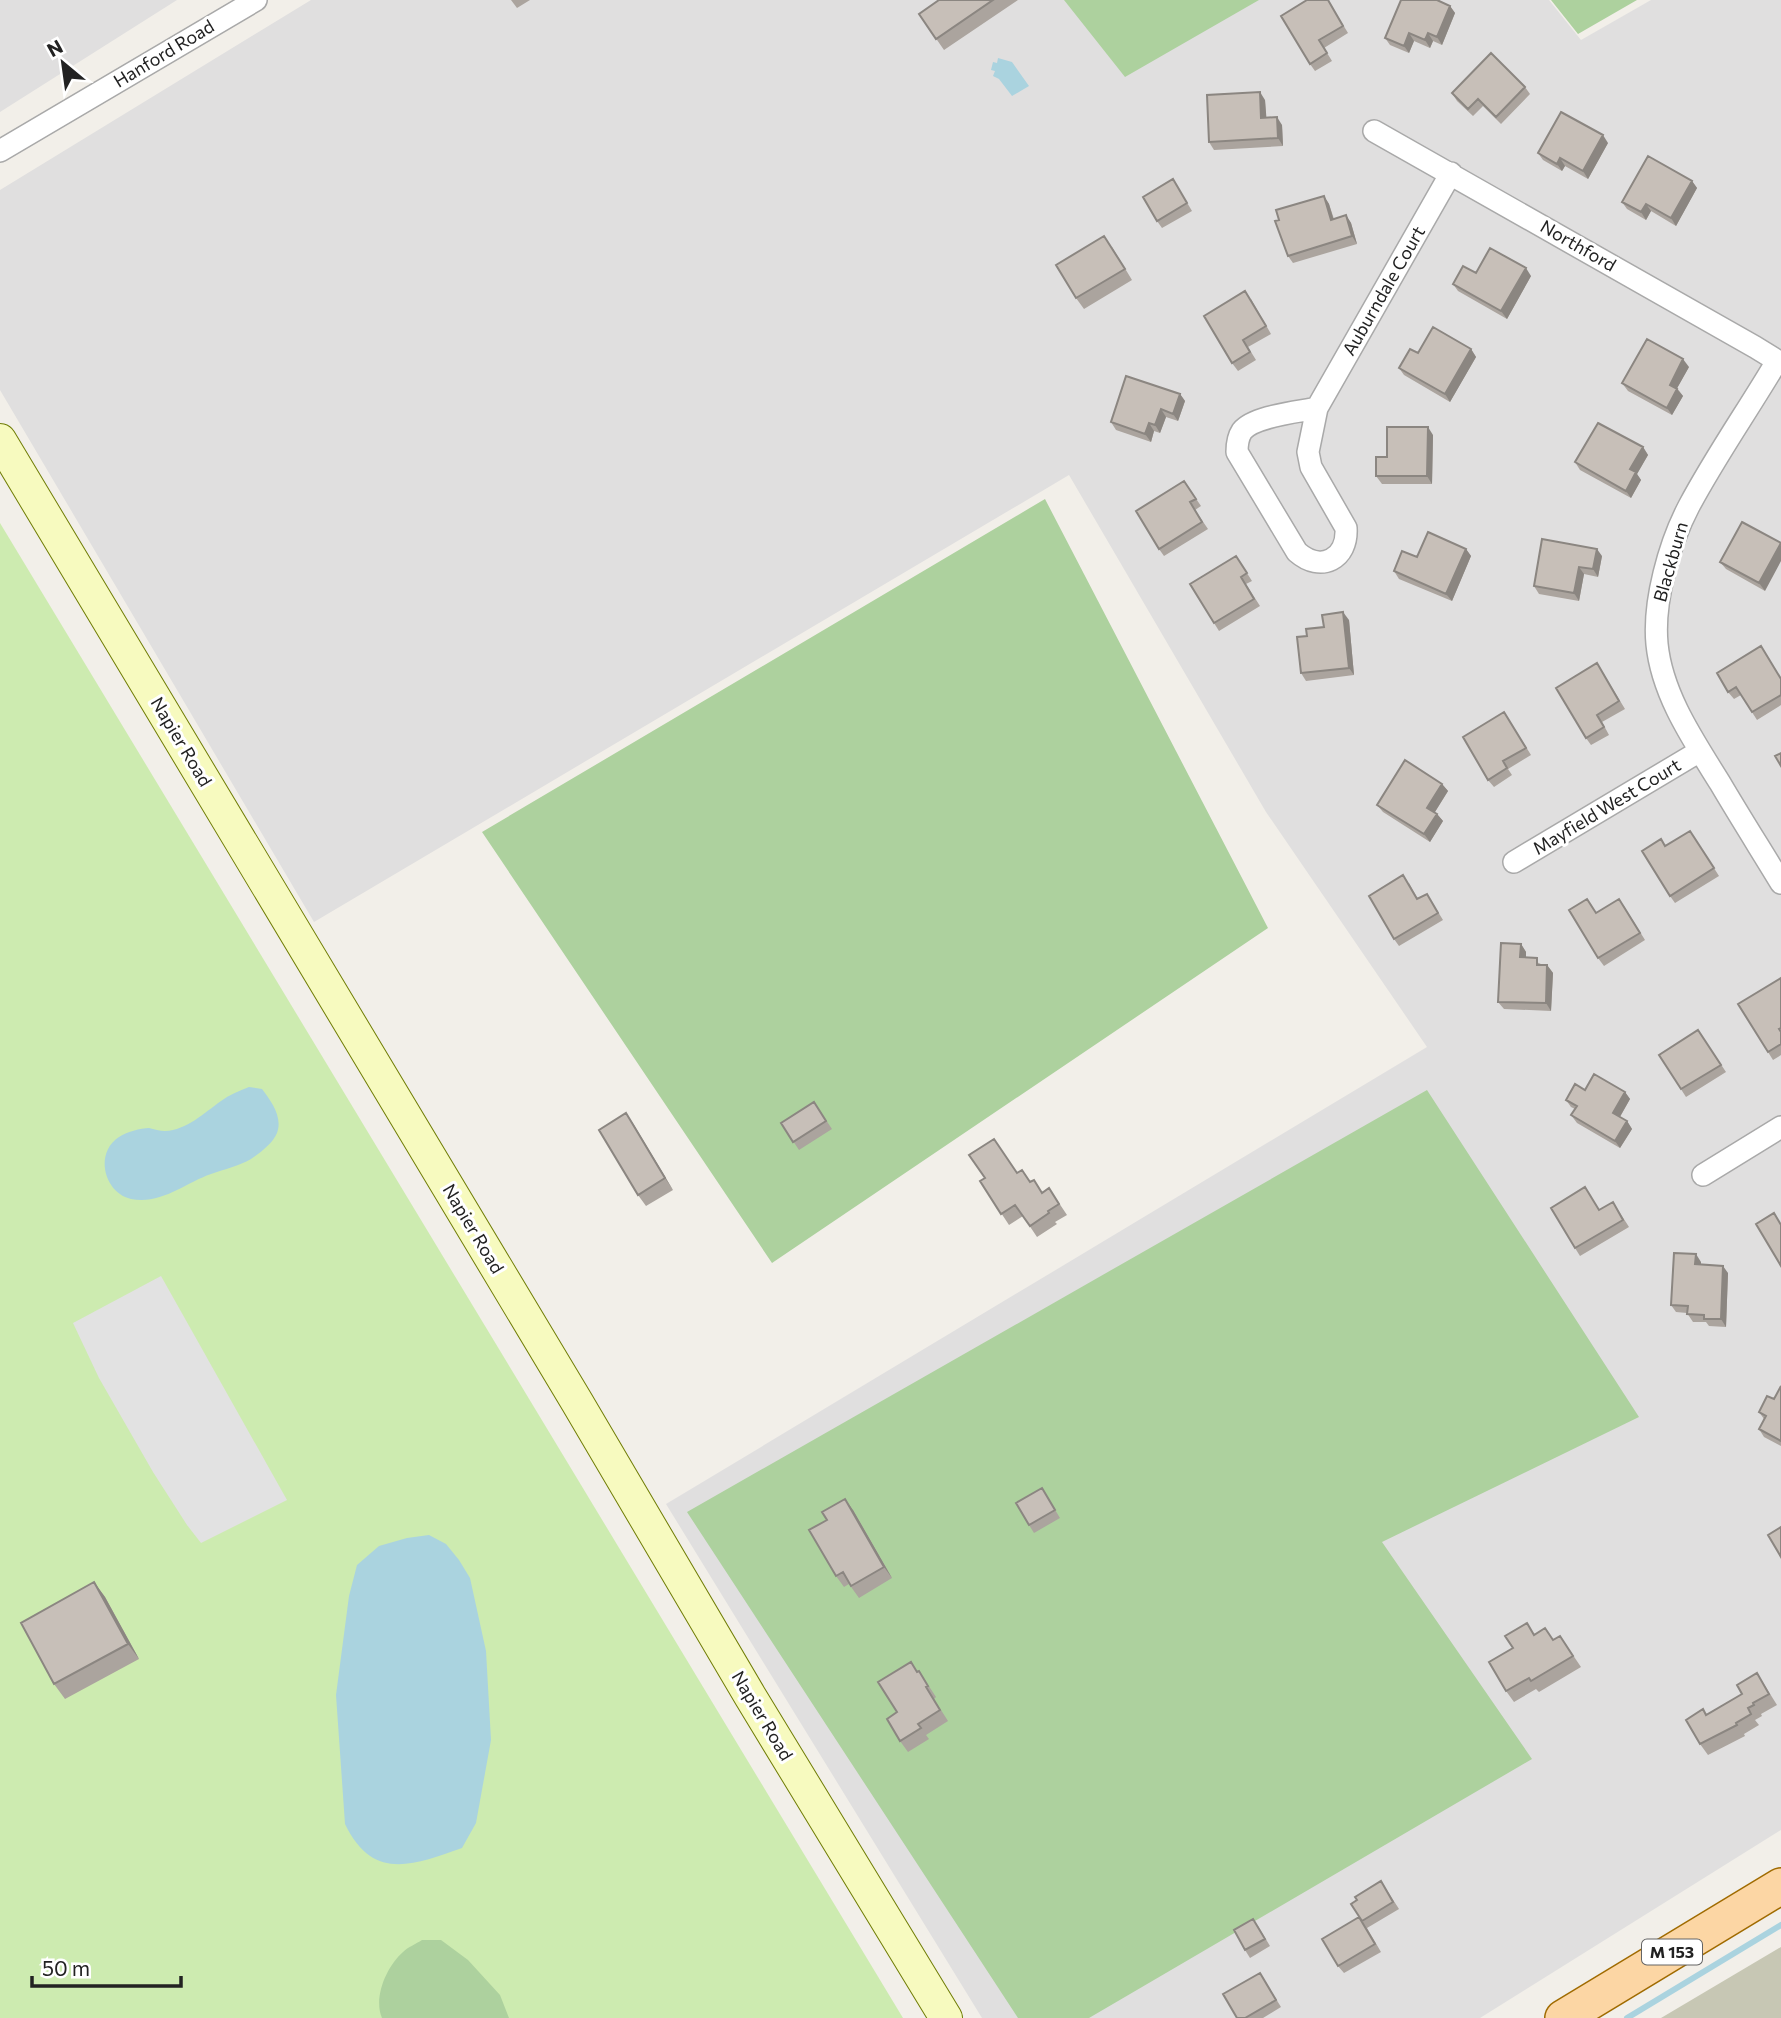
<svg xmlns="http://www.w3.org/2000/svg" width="1781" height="2018" viewBox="0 0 1781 2018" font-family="Commissioner,sans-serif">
	<rect width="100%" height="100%" fill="#f2efe9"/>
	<!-- residential -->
	<path fill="#e0dfdf" d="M0,0h177l-177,112z
		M311,0h1238l32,40 70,-40h130v1830l-301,188h-498l-316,-514 761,-457 -161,-235 -197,-337 -755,447 -314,-532v-200z"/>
	<!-- construction -->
	<path fill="#c7c7b4" d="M1781,1947v71h-120z"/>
	<!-- grass -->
	<path fill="#cdebb0" d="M0,523l903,1495h-903z"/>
	<!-- forest -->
	<path fill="#add19e" d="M1064,0h195l-134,77z
		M1551,0h86l-59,34z
		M1045,499l223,429 -496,335 -290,-431z
		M1427,1090l212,327 -257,125 150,217 -443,259h-71l-331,-506z
		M422,1940h19l27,20 32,35 9,23h-127c-9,-21 5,-52 21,-66 5,-5 13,-8 19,-12z"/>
	<!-- parking -->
	<path fill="#e2e2e2" d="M161,1276l126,224 -86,43 -14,-18 -34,-53 -54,-94 -26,-55z"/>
	<!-- water -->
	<path fill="#aad3df" d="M998,58l14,4 17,24 -17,10 -13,-17 -6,-3 2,-5 -4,-1 2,-8 4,1z
		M249,1087l13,2c9,12 21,28 15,44 -4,10 -17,20 -26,26 -12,7 -26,10 -40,15 -26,9 -50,31 -80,25 -27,-6 -37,-46 -12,-62 7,-5 22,-9 30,-9 5,1 11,3 16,3 22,-1 39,-18 56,-30 8,-6 18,-10 28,-14z
		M429,1535l17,9 13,16 11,18 16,73 5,89 -15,83 -14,25c-49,17 -89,34 -117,-24l-9,-129 13,-99 8,-31 22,-19 28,-8z"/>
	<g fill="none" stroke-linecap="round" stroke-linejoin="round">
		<!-- stream -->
		<path stroke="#aad3df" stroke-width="6" d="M1627,2018l154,-93"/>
		<defs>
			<path id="street" d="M1374,131l381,216 26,16
				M0,151l256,-151
				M1777,361c-29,49 -62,96 -88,145 -20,38 -36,96 -32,138 5,51 37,97 63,139 20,34 41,67 61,100
				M1317,408l-9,44 3,15 35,61c2,31 -25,45 -49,24l-60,-100c0,-7 1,-15 5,-21 12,-15 56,-19 75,-23l134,-235
				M1514,862l186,-111
				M1703,1175l78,-48"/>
			<path id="secondary" d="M0,440l577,962 173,294 196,322"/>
			<path id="primary" d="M1563,2018l218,-132"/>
		</defs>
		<!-- street casing -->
		<use href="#street" stroke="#a9a9a9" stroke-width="24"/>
		<!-- secondary casing -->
		<use href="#secondary" stroke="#707d05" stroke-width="34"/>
		<!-- primary casing -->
		<use href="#primary" stroke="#a06b00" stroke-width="38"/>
		<!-- street -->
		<use href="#street" stroke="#fff" stroke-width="21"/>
		<!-- secondary -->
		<use href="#secondary" stroke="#f7fabf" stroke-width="32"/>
		<!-- primary -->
		<use href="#primary" stroke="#fcd6a4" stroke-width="35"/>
	</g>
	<!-- wall -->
	<path fill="#aba49e" d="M511,0h19l-13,8z
		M939,0h79l-74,50 -25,-36z
		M1307,0h21l20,33 -24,15 8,13 -17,10 -5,-7z
		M1450,6l5,7 -13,32 -9,-4 -3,7 -16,-7 -5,12 -19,-8 -5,-7z
		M1525,87l5,7 -29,30 -18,-18 -10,10 -16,-15 -5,-8z
		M1265,100l1,18 16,7 1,21 -69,4 -5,-8z
		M1608,143l-20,36 -23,-13 -3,5 -19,-11 -5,-7z
		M1173,179l19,32 -30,17 -5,-7z
		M1692,181l5,7 -21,38 -25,-15 -5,9 -19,-11 -5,-7z
		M1324,196l5,8 5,15 12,-4 5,8 6,21 -64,19 -5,-7z
		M1112,247l20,33 -48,29 -8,-11z
		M1476,273l55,3 -24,43 -49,-28 -5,-7z
		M1251,299l20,35 -23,13 8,13 -18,11 -6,-8z
		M1471,349l5,8 -26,45 -46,-27 -5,-7 19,-15z
		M1689,367l-12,21 6,8 -11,19 -44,-24 -6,-8z
		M1180,394l5,7 -7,20 -12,-4 -6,16 -6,-2 -3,11 -35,-12 -5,-8z
		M1433,435l-1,49h-50l-6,-8 11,-19z
		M1643,447l5,8 -11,19 4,6 -10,18 -51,-28 -5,-8z
		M1184,481l17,25 -6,4 13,19 -44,27 -5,-7z
		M1742,522l23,69 -39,-22 -6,-7z
		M1466,549l5,7 -19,45 -53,-22 -5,-8 23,-14z
		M1236,556l16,25 -6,3 14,22 -41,25 -5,-8z
		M1602,556l-4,21 -14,-3 -5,27 -40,-7 -5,-8z
		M1349,620l5,55 -48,6 -5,-8 6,-37 17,-9z
		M1761,646l20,32v27l-24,15 -16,-25 -7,4 -6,-7z
		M1602,671l23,38 -23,13 7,13 -18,10 -5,-7z
		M1504,712l27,43 -23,14 4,6 -18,12 -6,-7z
		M1442,784l6,7 -13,21 2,2 6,7 -13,21 -47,-30 -6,-7z
		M1695,838l24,38 -44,27 -5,-7 -4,-50z
		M1409,883l9,16 9,-5 16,26 -44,26 -5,-7z
		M1624,906l21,34 -41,26 -6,-8 -1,-46z
		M1521,944l5,8v5l17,8h4l6,8 -2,38 -47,-2 -6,-7z
		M1781,978v77l-8,5 -5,-8z
		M1698,1030l28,42 -40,25 -27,-42z
		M1585,1090l40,2 5,7 -10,18 7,4 5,8 -12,19 -43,-25 -6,-8 4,-6 -4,-2 -5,-7z
		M814,1102l18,27 -33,21 -18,-27z
		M626,1113l47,77 -27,16 -8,-11z
		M1017,1173l13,9 13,11 6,-5 18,27 -12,7 2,2 -20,13 -14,-21 -14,9 -29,-44z
		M1585,1187l14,23 14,-8 16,25 -49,29 -5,-8z
		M1701,1262v3l27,8 -2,54 -17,-1 -3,-4h-13l-6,-9 -11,-1 -5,-7z
		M1781,1386v60l-17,-9 -5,-8 5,-10 -5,-7 15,-13z
		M1042,1488l18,30 -26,15 -5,-8z
		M853,1510l39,68 -33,20 -10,-14 -5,3 -8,-11z
		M94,1582l11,15 34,62 -74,40 -11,-15z
		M1535,1634l19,6 6,-4 21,31 -42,25 -3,-3 -22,13 -8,-11z
		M919,1671l17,26 -2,2 14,22 -22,14 3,4 -21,13 -8,-11 -3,-29 20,-40z
		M1757,1673l20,32 -16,9 1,2 -7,4 4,5 -15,9 1,2 -37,19 -8,-11 7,-29 35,-21z
		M1381,1881l18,28 -32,19 14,24 -37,21 -6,-7 21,-49 -2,-17z
		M1258,1926l12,20 -20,12 -5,-8z
		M1260,1973l21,34 -18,11h-26z"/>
	<!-- shaded-wall -->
	<path fill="#8b8681" d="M1450,6l5,7 -13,32 -5,-8z
		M1409,33l5,8 -5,12 -5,-7z
		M1428,33l5,8 -3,7 -5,-8z
		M1260,92l5,8 2,25 -6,-7z
		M1277,117l5,8 1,21 -5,-8z
		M1603,135l5,8 -20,36 -5,-8z
		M1560,158l5,8 -3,5 -5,-7z
		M1692,181l5,7 -21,38 -5,-8z
		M1324,196l5,8 7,24 -5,-8z
		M1646,204l5,7 -5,9 -5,-8z
		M1346,215l5,8 6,21 -5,-8z
		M1526,268l5,8 -24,43 -6,-8z
		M1471,349l5,8 -26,45 -5,-8z
		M1683,359l6,8 -14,25 -5,-7z
		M1677,389l6,7 -11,19 -5,-7z
		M1180,394l5,7 -7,20 -5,-7z
		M1161,409l5,8 -6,16 -5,-8z
		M1149,423l5,8 -3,11 -6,-8z
		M1428,427l5,8 -1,49 -5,-8z
		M1643,447l5,8 -11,19 4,6 -10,18 -5,-7 4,-22z
		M1781,544v17l-16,30 -6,-8z
		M1466,549l5,7 -19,45 -6,-7z
		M1597,549l5,7 -4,21 -5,-8z
		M1579,567l5,7 -5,27 -5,-8z
		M1343,612l6,8 5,55 -5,-7z
		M1442,784l6,7 -15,24 -6,-7z
		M1437,814l6,7 -13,21 -6,-8z
		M1521,944l5,8v12l-6,-7z
		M1547,965l6,8 -2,38 -5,-8z
		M1625,1092l5,7 -12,21 -5,-7z
		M626,1113l8,12 39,65 -8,-12z
		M1627,1121l5,8 -12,19 -5,-7z
		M1696,1254l5,8v10l-6,-8z
		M1723,1266l5,7 -2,54 -5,-8z
		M845,1499l8,11 39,68 -8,-11z
		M94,1582l11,15 34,62 -11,-15z"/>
	<!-- building -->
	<path fill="#c7bfb8" stroke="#8b8681" stroke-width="2" d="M939,0h54l-57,39 -17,-25z
		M1307,0h21l15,26 -24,14 8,13 -17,11 -29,-48z
		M1401,0h36l13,6 -13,31 -9,-4 -3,7 -16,-7 -5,13 -19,-8z
		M1491,53l34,34 -29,30 -18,-18 -10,10 -16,-16z
		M1260,92l1,26 16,-1 1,21 -69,4 -2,-47z
		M1561,112l42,23 -20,36 -23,-13 -3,6 -19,-11z
		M1648,156l44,25 -21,37 -25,-14 -5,8 -19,-10z
		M1173,179l14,24 -30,18 -14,-24z
		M1324,196l7,24 15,-5 6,21 -64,20 -13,-35 4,-1 -3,-10z
		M1104,236l21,33 -49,29 -20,-33z
		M1490,248l36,20 -25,43 -48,-27 10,-18 13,7z
		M1245,291l21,35 -23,14 7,12 -18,11 -28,-47z
		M1433,327l38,22 -26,45 -46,-26 11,-19 8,4z
		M1647,339l36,20 -13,26 7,4 -10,19 -45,-25z
		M1126,376l54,18 -7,20 -12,-5 -6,16 -6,-2 -4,11 -34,-12z
		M1598,423l45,24 -13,22 6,3 -10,19 -51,-29z
		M1387,427h41l-1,49h-51v-19h11z
		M1184,481l12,18 -6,3 12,20 -43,27 -23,-38z
		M1742,522l39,21 -22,40 -39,-21z
		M1428,532l38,17 -20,45 -52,-23 8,-20 15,6z
		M1542,539l55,10 -4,20 -14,-2 -5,26 -40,-7z
		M1236,556l11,17 -6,4 13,22 -40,24 -24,-39z
		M1343,612l6,56 -48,5 -4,-36 10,-1 -1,-7 18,-2 -2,-12z
		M1761,646l20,33v16l-29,17 -16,-25 -8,5 -11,-19z
		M1597,663l22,38 -22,14 7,12 -18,11 -30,-50z
		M1504,712l22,36 -23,13 4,7 -19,12 -25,-43z
		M1781,753v13l-6,-10z
		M1405,760l37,24 -15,24 10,6 -13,20 -47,-29z
		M1690,831l24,37 -44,28 -28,-45 19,-12 4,7z
		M1403,875l14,24 10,-5 11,19 -44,26 -25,-43z
		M1587,899l9,14 23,-14 21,34 -42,25 -29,-48z
		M1501,943l20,1 -1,13 17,1v7h10l-1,38 -48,-1z
		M1781,978v50l-2,1 2,3v12l-13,8 -30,-48z
		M1698,1030l23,35 -40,24 -22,-34z
		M1594,1074l31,18 -12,21 14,8 -12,20 -44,-26 6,-9 -11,-6 9,-16 10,6z
		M814,1102l12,19 -33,21 -12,-19z
		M626,1113l39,65 -27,17 -39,-65z
		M994,1139l23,34 5,-3 8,12 4,-2 8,13 7,-5 10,16 -11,7 1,2 -19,13 -15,-21 -14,9 -21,-33 5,-3 -16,-23z
		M1585,1187l14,23 14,-8 10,18 -48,28 -24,-40z
		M1774,1213l7,12v41l-25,-42z
		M1674,1253l22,1 -1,10 28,2 -2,53h-17v-4l-17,-1 1,-8 -17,-1z
		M1781,1386v55l-22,-12 7,-13 -7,-4 8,-16 7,3z
		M1042,1488l13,22 -26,15 -13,-22z
		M845,1499l39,68 -33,19 -8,-14 -7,4 -27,-46 18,-10 -5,-8z
		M1781,1527v30l-13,-22z
		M94,1582l34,62 -74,40 -33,-61z
		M1527,1623l7,12 11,-7 8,12 7,-4 13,20 -42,25 -2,-3 -23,13 -17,-29 24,-14 -8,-12z
		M911,1662l6,10 2,-1 9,15 -2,1 14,23 -22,14 3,4 -21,13 -13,-22 10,-7 -19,-30z
		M1757,1673l12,21 -16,9 1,2 -6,3 3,6 -15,9 1,2 -37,19 -14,-24 17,-11 3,6 36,-21 -5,-9z
		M1381,1881l12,21 -31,19 -11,-17 6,-4 -2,-3z
		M1359,1917l16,27 -37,22 -16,-27z
		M1253,1919l12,20 -20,11 -11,-20z
		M1260,1973l16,27 -31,18h-8l-14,-24z"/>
	<g text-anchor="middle" stroke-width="6" stroke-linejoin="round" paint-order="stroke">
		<!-- shield labels -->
		<rect fill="#fff" stroke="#646464" stroke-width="2" x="1642" y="1939.5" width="60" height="25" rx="5"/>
		<g font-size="16" font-weight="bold" fill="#222">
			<text x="1672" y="1958">M 153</text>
		</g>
		<!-- street labels -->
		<g font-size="18" fill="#222" stroke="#fff">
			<text transform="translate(164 54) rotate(-31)" y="6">Hanford Road</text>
			<text transform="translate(1578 246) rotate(30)" y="6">Northford</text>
			<text transform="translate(1384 291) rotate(-60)" y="6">Auburndale Court</text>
			<text transform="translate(1671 562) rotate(-74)" y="6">Blackburn</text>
			<text transform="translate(181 742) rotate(59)" y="6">Napier Road</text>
			<text transform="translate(1607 807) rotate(-31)" y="6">Mayfield West Court</text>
			<text transform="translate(473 1229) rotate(59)" y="6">Napier Road</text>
			<text transform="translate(762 1716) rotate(59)" y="6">Napier Road</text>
		</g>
	</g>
	<!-- north arrow -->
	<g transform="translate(63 63) rotate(331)" stroke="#ffffff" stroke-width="5" paint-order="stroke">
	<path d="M0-5L12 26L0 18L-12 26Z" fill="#222222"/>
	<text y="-10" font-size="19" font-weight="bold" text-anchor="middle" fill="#222222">N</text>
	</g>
	<!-- scale -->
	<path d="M32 1976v10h149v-10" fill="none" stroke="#222222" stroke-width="3.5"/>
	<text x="42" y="1976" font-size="21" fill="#222222" stroke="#ffffff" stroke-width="5" paint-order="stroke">50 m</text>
</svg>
